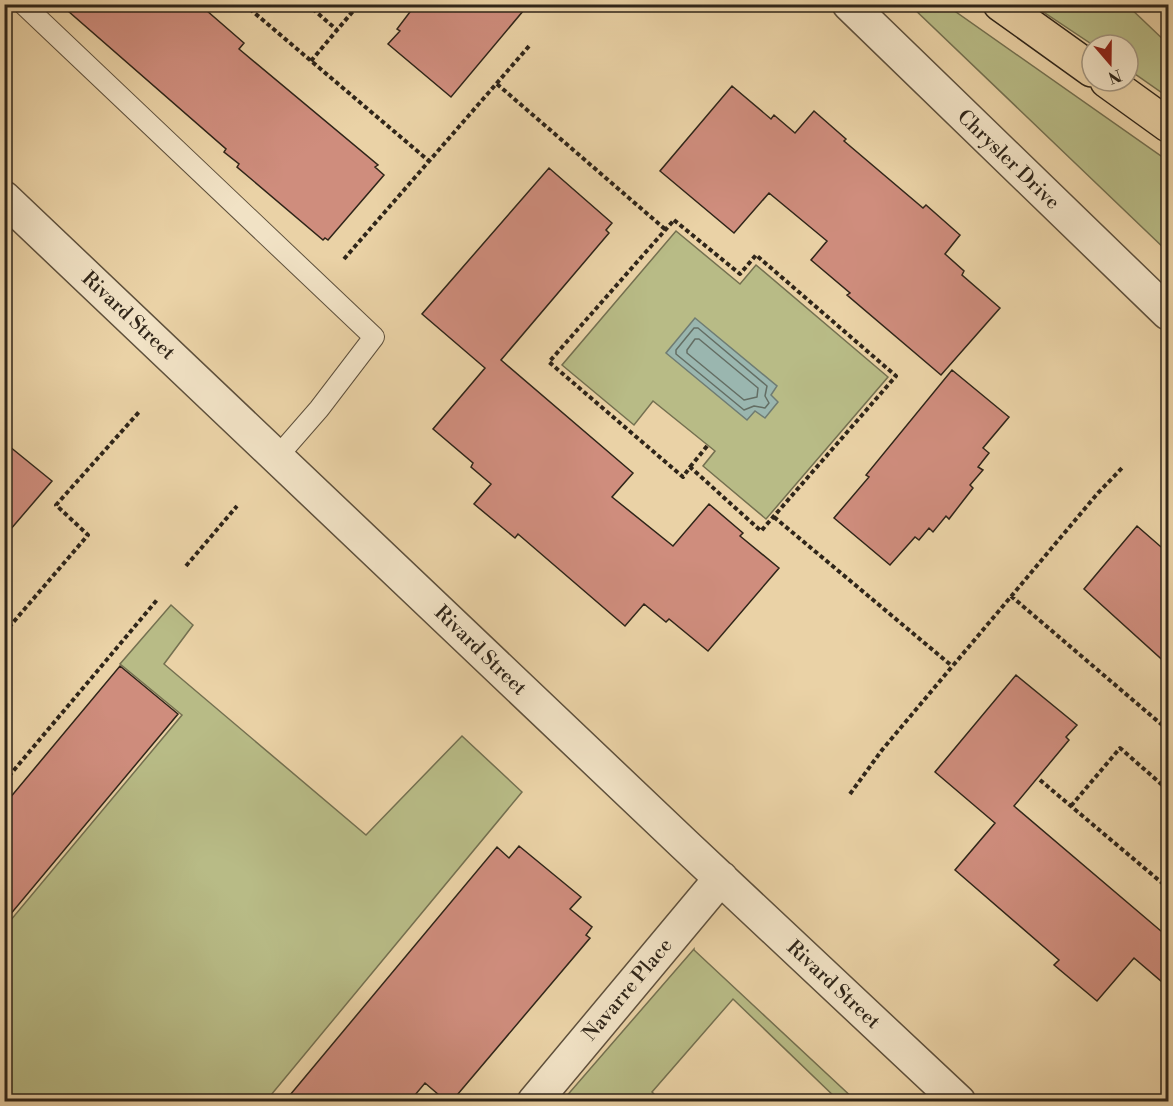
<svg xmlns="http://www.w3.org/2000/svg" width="1173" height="1106" viewBox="0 0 1173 1106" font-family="'Libre Bodoni',serif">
	<rect width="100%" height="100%" fill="#ead2a6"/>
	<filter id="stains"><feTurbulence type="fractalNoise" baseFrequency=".00333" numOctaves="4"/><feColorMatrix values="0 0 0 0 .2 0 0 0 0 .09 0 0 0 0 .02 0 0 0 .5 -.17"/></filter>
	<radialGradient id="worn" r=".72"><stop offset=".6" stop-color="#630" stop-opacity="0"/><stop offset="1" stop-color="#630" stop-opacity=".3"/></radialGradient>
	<!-- green -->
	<path fill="#b8bb86" stroke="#747050" stroke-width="1.5" d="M1038,4l89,1 41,39v53l-40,-28v-24h-35l-57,-38z
		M910,5h36l222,156v91z
		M676,231l64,53 16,-19 132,112 -122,142 -63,-53 12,-15 -62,-50 -19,24 -72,-60z
		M171,605l22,20 -29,39 202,171 96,-99 60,56 -256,309h-261v-174l177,-212 -62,-51z
		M694,949v1l162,151h-17l-106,-102 -81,93 9,9 -95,1 -2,-3z"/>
	<!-- water -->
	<path fill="#9ab6af" stroke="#6f7c73" stroke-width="1.5" d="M695,318l82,68 -6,9 7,7 -13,16 -10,-7 -8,9 -81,-67z"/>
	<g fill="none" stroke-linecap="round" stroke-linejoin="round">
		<!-- shore -->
		<path stroke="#646e64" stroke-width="1.5" d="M694,328h4l69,58 -2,10 4,7 -4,5 -11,-2 -10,4 -68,-56v-4z
			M695,339h4l59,49 -1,9 -13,3 -57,-47v-3z"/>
	</g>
	<!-- building -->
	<path fill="#cf8d7d" stroke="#2f2519" stroke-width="1.5" d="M60,4h139l45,39 -5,6 139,116 -3,2 9,8 -56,65 -3,-2 -2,2 -86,-73 2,-3 -15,-12 2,-3z
		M416,4h113l-78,93 -63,-53 12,-13 -3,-2z
		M732,86l39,33 3,-4 21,18 19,-22 32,28 -2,2 79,67 3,-3 34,30 -15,19 19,17 -2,4 38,33 -59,67 -94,-80 3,-2 -39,-33 16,-19 -58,-48 -35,40 -74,-62z
		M549,168l63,55 -6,7 3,3 -108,127 132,113 -21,24 61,49 36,-42 34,29 -3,3 39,32 -71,83 -39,-32 -3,3 -22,-18 -19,22 -107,-92 -3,4 -41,-34 17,-20 -20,-17 2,-4 -40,-34 52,-61 -63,-54z
		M952,370l57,47 -26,31 6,5 -11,14 5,3 -13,15 3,3 -24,31 -3,-3 -13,16 -4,-4 -10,12 -4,-3 -25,28 -56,-47 35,-41 -3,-2z
		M4,442l48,39 -48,56z
		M1137,526l31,27v112l-84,-76z
		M120,666l58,48 -174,208v-117z
		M1016,675l61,50 -11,12 3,3 -55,66 154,131v50l-34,-29 -37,43 -43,-36 5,-5 -104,-90 40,-47 -60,-51z
		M519,846l62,51 -11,12 22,18 -6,8 4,3 -138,163h-6l-21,-18 -15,18h-125l212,-254 12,11z"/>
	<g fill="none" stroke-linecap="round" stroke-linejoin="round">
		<defs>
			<path id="service" d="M23,4l351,333 -55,72 -41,47"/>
			<path id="minor" d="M4,198l680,646 275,258
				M534,1102l187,-224"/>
			<path id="tertiary" d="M849,4l319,309"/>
			<path id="motorway" d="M1000,4l92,66
				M1107,81l61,44"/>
		</defs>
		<!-- service casing -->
		<use href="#service" stroke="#5e503c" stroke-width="22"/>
		<!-- minor casing -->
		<use href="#minor" stroke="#5e503c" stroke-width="36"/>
		<!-- tertiary casing -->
		<use href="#tertiary" stroke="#5e503c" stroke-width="36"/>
		<!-- motorway casing -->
		<use href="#motorway" stroke="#2f2519" stroke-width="36"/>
		<!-- path -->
		<path stroke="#2f2519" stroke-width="4" stroke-dasharray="4.5 3" stroke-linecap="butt" d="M244,4l185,157
			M307,4l30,26
			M311,61l48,-57
			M497,84l169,146
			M674,220l66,54 16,-19 140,121 -135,155 -71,-64 -7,10 -134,-115z
			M344,259l186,-214
			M690,467l18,-22
			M774,517l178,149
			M186,566l51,-60
			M1011,596l157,134
			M4,633l84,-98 -32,-30 83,-93
			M1040,780l128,108
			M4,782l153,-182
			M850,794l32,-44 216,-257 24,-25
			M1071,806l49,-58 48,42"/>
		<!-- service -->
		<use href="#service" stroke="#f1e2c5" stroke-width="20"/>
		<!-- minor -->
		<use href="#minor" stroke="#f1e2c5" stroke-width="33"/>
		<!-- tertiary -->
		<use href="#tertiary" stroke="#f1e2c5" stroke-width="33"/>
		<!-- motorway -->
		<use href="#motorway" stroke="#ead2a6" stroke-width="33"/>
	</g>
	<g text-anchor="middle" stroke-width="4.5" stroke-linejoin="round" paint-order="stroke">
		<!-- street labels -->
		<g font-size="20" fill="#2f2519" stroke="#f1e2c5">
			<text transform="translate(1009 159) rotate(44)" y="7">Chrysler Drive</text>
			<text transform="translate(129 315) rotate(43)" y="7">Rivard Street</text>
			<text transform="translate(481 650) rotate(44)" y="7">Rivard Street</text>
			<text transform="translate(834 984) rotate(43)" y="7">Rivard Street</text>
			<text transform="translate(627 989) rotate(-50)" y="7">Navarre Place</text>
		</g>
	</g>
	<!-- margin -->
	<rect width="1173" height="1106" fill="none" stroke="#ead2a6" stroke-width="24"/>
	<rect x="6" y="6" width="1161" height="1094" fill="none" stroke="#2f2519" stroke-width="3"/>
	<rect x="12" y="12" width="1149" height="1082" fill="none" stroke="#2f2519" stroke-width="1.5"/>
	<!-- north arrow -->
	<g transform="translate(1110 63) rotate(160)"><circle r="28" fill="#f1e2c5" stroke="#a39680" stroke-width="1.5"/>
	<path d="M0-4.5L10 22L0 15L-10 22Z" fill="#8f2418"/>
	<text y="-9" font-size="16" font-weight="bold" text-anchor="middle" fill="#2f2519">N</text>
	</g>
	<rect width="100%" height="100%" filter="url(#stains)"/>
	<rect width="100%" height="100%" fill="url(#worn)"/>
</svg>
